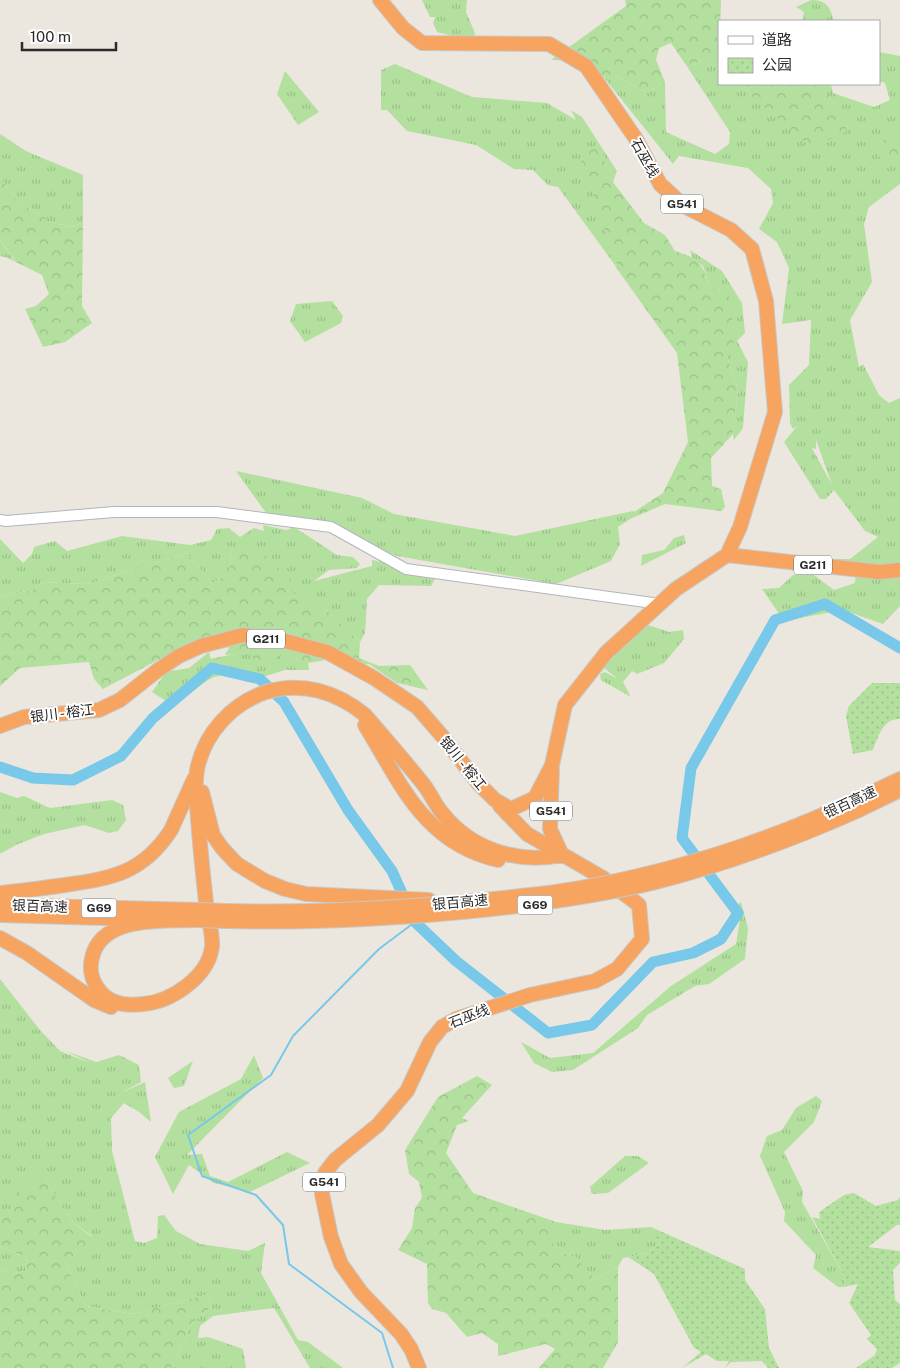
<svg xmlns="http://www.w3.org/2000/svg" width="900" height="1368" viewBox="0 0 900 1368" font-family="'Public Sans','Noto Sans SC',sans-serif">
	<defs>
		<pattern id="grass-tufts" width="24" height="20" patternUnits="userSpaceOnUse" patternTransform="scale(1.25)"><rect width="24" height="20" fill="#b3e09e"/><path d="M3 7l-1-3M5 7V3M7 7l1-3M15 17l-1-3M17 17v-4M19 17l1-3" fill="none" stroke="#9ac088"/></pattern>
		<pattern id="forest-crowns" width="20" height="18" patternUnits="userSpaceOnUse" patternTransform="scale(1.25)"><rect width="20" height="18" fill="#b3e09e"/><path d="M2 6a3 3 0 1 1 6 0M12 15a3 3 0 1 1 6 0" fill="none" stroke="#9ac088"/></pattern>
		<pattern id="park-dots" width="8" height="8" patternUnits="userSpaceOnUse" patternTransform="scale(1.25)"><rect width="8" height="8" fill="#b3e09e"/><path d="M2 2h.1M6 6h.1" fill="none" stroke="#9ac088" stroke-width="1.8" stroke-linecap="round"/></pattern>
	</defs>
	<rect width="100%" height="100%" fill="#ece7de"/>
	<!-- grass -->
	<path fill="url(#grass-tufts)" fill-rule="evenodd" d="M422,0h45l-1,12 9,21 -3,8 -35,-9 -4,-9 2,-6h-5z
		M811,0c16,0 19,7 23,21h-32l2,-9 -8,-5z
		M879,52l21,4v78l-30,11 12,14h18v25l-31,23 -5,17 8,58 -22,38 9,47 4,-3 16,31 10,8 11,-5v208l-17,18 -40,-14 -59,11 -22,-32 17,-1 14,-13 17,-3 24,18 21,-7 1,-15 -25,-5 4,-4h15l28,-22 -13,-6 -31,-41 -8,9h-6l-36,-57 14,-17 -5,4 -3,-6 -1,-38 20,-20 2,-45 -29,4 7,-56 -12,-26 -18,-13 14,-26 -2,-14 -23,-21 -69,-12 -6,8 -71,-89h13l31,18 19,-11 1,50 49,22 14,-10 1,-12 -42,-64 13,-8h18v24h24l9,12 83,8 -18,-20h14l2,9 41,14 16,-7 -5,-17 -6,-2zM816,440l16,45 -20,-37 4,1z
		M395,64l77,33 75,6 29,17 -5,-10 11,7 35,54 -2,5 -9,-8 -2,-11 -10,-10 26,125 -62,-85 -10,-2 -15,-15 -19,-1 -38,-24 -69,-14 -20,-21h-6v-40z
		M285,71l34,41 -21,13 -21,-31z
		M0,134l26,17 57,24v47l-10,5 -25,-5 -3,-5 -25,-13 -20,-26z
		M0,240l16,22 23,11 -31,-15 -8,-2z
		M690,250l32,21 20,32 3,30 -8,8 11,21 -5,66 -9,12 -1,-6 5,-46 -11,-31 -1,-64 -17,-8 -6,-19 -11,-9z
		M332,301l11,15 -2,7 -36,19 -15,-21 6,-17z
		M236,471l126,27 32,16 121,22 118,-25 5,3 -20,13 2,17 -9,17 -55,23 -159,-28 -103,-38 -25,-1z
		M263,525l23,5 8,-3 43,28 16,2 7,7 -3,4 -28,2 -15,11 58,-15v-6l66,13 -7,13 -52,-1 -12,14 -2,34 -5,9 -35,-33 -43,-21 4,-6 -54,-32 -3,24 -17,9 -25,-30 -99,31 -46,-2 -7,7 -35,8v-58l23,24 9,-9 2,-7 21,-6 12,10 55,-15 68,9 21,-5 6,-11 12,-1 11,9 14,-9 10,3z
		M684,535l2,8 -45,23 1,-11 22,-5 10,-12z
		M648,625l21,7 14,-2 1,9 -20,24 -27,11 -5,-3 -9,11 8,15 -30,-17 -1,-6 5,-2 13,7 -14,-11v-7l36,-32z
		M209,652l2,7c22,-6 48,-8 71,-5 9,2 18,6 26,9l1,7h-24l-38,12c-41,-22 -46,17 -76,17l-2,4 -17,-11 14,-20 23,-4z
		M0,792l17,6 7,-2 26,12 62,-8 11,5 3,15 -8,11 -9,2 -24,-8 -41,9 -28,11 -16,9z
		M741,902l7,26 -3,31 -36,25 -14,2 -48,29 -9,13 -65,42 -21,2 -18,-9 -13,-21 29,16 43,-5 78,-67 65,-42 4,-25 -4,-13z
		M0,979l40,51 20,21 30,12 -24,-12 30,11 23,-7 20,10 2,17 -20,11 24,-11 6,40 -12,-10 -15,-9 -13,15 1,33 23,90 9,2 13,-5 1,-22 6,-1 12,16 24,13 48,7 17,-8 -4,30 37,67 10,2 35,26h-33l-36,-60 -61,8 -13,10 -2,12 10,-1 35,12 3,19h-75l21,-45 20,-17 -3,-12 -76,20 -47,-8 -21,-42 27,-28 -21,-15 -27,-43 -44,47z
		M254,1055l9,23 -76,77 15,-1 8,22 18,6 59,-30 23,11 -60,29 -36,-9 -25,-18 -16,29 -18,-37 24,-45 62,-33z
		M193,1061l-9,25 -10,2 -6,-10z
		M816,1096l6,5 -8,21 -30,30 19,39 -1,11 43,75 -1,10h-6l-25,-19 3,-13 -32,-34 1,-9 -25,-56 7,-20 15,-6 14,-22z
		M625,1156h13l11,7 -41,30 -16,1 -2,-7z
		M556,1222l49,8 46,-3 8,17 -10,9 -26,5 -4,7 -23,15 -22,-25 -14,-2 -13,-16z
		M0,1247l27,10 -2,14 -8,2 -17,-4z"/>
	<!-- forest -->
	<path fill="url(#forest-crowns)" d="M625,0h96l-2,60h-18l-13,8 -17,-25 -12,5 -3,12 9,22 -19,11 -31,-18h-13l-20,-14 -31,-1 75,-54z
		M743,84h74l18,20 12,27 -35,17 -60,-52z
		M900,134v25h-18l-13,-14z
		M594,147l10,10 2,11 9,8 -2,6 31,41 21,12 10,16c24,8 26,9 34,34l17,8 5,7 3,48 -7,9 11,31 -5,46 -22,24 1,28 9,3 4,18 -4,4 -56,-7 -35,15 8,-5 -4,-2 29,-19 25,-51 -11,-89 -62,-87 4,4 -38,-109z
		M0,178l20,26 25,13 3,5 25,5 10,-5 -1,84 10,17 -27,19 -22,5 -18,-38 11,-3 13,-12 -7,-19 -34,-17 8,3 -16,-21z
		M236,546l22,2 35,34h-7l-3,6 42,21 35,33 -1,16 20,8 31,-1 18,25 -31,-7 -28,-19 -12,1 -13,-8 -36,6 -26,-9 -9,10 -20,-5 -2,-6 -26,2 4,-7 -8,-5 -46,8 -72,38 -9,-10 -5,-17 -69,6 -20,18v-89l35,-8 7,-7 46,2 99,-31 25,30 17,-9 3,-24z
		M477,1076l15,9 -30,33 7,3 -12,4 -11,28 27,40 83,29 -8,15 12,16 14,2 22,25 23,-15 -1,3v74l-15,26h-64l16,-19 -9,-5 -48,12v-12l-16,-11 -15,4 -21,-24 -14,-4 -4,-6 -1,-39 -29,-14 14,-22 3,-20 7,-10 -3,-16 -10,-8 -4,-24 33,-53z
		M39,1177l5,1 27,43 21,16 -27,27 21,42 47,8 76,-20 3,12 -20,17 -21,45h-171v-99l17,4 8,-2 2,-14 -27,-10v-22l27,-43z"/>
	<!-- park -->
	<path fill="url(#park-dots)" d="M872,683h28v36c-17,-1 -22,18 -27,31l-20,4 -7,-38 3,-10z
		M854,1193l22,13 22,-6 2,-3v28h-3l-29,22 32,4v12l-7,7 2,30 5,4v59l-8,5h-36l19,-13 2,-6 -10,-10 4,-4 -22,-32 9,-19 -14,3 1,-10 -33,-60 8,2 -1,-7 25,-17z
		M651,1227l94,42v11l20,29 4,39 10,20h-11l-6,-7 -31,1 -6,6 4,-7h-12l-11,-7 -24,14 19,-16 -7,-4 -40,-74 -26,-17 21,-4 10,-9z"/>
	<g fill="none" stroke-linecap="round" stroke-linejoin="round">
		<!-- stream -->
		<path stroke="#77c8e9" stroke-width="2" d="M393,1368l-11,-35 -93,-69 -6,-39 -27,-30 -54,-19 -14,-41 83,-60 22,-39 86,-87 36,-27"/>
		<!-- river -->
		<path stroke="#77c8e9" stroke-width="11" d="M0,767l33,11 40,2 48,-24 32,-38 59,-50 48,11 24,23 64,108 44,61 23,51 41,39 92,72 44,-8 61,-63 40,-9 28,-14 17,-26 -56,-75 9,-70 84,-148 50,-16 75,44"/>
		<defs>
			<path id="secondary" d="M0,520l6,1 108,-9h103l114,15 75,42 254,35"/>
			<path id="highway" d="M380,0l23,28 19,15 127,1 37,22 50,73 24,45 24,22 47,24 21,19 14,52 9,111 -35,115 -13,28
				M365,725c36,59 59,118 133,135
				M0,726l24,-9 75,-7 21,-10 38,-30 21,-14 22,-10 42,-11 42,6 42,11 47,26 43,29 26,30 35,46 17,17 16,9 24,-11 17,-33 13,-60 41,-52 70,-64 51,-34 152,17 21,-2
				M552,769l-2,60 12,26
				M202,792l11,43 9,13 15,16 28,17 20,8 21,5 123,6
				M858,799l42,-20
				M859,810l41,-20
				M0,893c22,-2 44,-5 65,-8 48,-7 78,-12 106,-55l23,-51
				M0,905l198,5
				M0,915l139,4
				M197,920c-32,1 -96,-5 -105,38 -3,11 0,23 7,32 10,14 28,16 44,14 28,-2 65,-27 69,-57 1,-12 -4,-32 -6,-45 -3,-27 -6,-55 -8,-83 -1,-16 -4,-32 -1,-49 7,-36 34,-66 69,-78 36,-11 71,0 99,23 20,23 40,46 59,70 7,9 11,20 19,29 29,36 75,50 119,41
				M0,938l27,15 67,47 17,7
				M419,1368l-8,-19 -10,-15 -40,-42 -20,-28 -10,-27 -9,-43 3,-21 10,-13 43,-35 29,-34 23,-49 12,-15 14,-8 74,-24 65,-14 22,-12 25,-30 -3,-34 -36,-27 -76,-44 -27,-28"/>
		</defs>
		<!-- secondary casing -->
		<use href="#secondary" stroke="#b2b4be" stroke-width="12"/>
		<!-- highway casing -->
		<use href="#highway" stroke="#c8c8c8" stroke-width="16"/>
		<!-- secondary -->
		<use href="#secondary" stroke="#fff" stroke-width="10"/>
		<!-- highway -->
		<use href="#highway" stroke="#f6a460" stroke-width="14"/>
		<defs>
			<path id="highway-bridge" d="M198,910c88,4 176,0 264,-8 31,-3 63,-6 94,-10 105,-16 206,-48 302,-93
				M197,920c89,4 177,0 265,-8 64,-6 127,-14 190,-29 71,-18 140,-43 207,-73"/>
		</defs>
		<!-- highway-bridge casing -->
		<use href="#highway-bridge" stroke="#c8c8c8" stroke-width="16" stroke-linecap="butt"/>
		<!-- highway-bridge -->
		<use href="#highway-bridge" stroke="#f6a460" stroke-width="14"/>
	</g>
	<g text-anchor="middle" stroke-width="4" stroke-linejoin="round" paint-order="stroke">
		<!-- shield labels -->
		<g fill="#fff" stroke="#6b6b6b" stroke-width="1">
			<rect x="661" y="194.5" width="42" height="19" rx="4"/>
			<rect x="794" y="555.5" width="38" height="19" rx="4"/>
			<rect x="247" y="629.5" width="38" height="19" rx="4"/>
			<rect x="530" y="801.5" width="42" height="19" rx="4"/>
			<rect x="517.5" y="895.5" width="35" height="19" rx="4"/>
			<rect x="81.5" y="898.5" width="35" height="19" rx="4"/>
			<rect x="303" y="1172.5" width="42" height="19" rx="4"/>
		</g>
		<g font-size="12" font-weight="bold" fill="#2b2b2b">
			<text x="682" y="208">G541</text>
			<text x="813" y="569">G211</text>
			<text x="266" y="643">G211</text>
			<text x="551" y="815">G541</text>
			<text x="535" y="909">G69</text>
			<text x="99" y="912">G69</text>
			<text x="324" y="1186">G541</text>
		</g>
		<!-- street labels -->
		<g font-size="14" fill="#2b2b2b" stroke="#fff">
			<text transform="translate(645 158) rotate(61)" y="5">石巫线</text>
			<text transform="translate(62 713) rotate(-7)" y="5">银川 - 榕江</text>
			<text transform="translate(463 763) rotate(51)" y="5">银川 - 榕江</text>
			<text transform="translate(850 802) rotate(-25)" y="5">银百高速</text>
			<text transform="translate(460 902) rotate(-5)" y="5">银百高速</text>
			<text transform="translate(40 906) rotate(2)" y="5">银百高速</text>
			<text transform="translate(469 1016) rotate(-21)" y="5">石巫线</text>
		</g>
	</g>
	<!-- legend -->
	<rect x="718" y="20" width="162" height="65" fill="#ffffff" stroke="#aaaaaa"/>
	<rect x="728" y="36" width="25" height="8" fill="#ffffff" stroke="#aaaaaa"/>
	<text x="762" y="45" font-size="15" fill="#2b2b2b">道路</text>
	<rect x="728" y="58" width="25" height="15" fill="url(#park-dots)" stroke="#aaaaaa"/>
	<text x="762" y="70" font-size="15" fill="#2b2b2b">公园</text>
	<!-- scale -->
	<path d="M22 42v8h94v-8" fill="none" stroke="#2b2b2b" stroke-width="2.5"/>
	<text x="30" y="42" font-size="15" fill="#2b2b2b" stroke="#ffffff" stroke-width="4" paint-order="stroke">100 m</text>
</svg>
